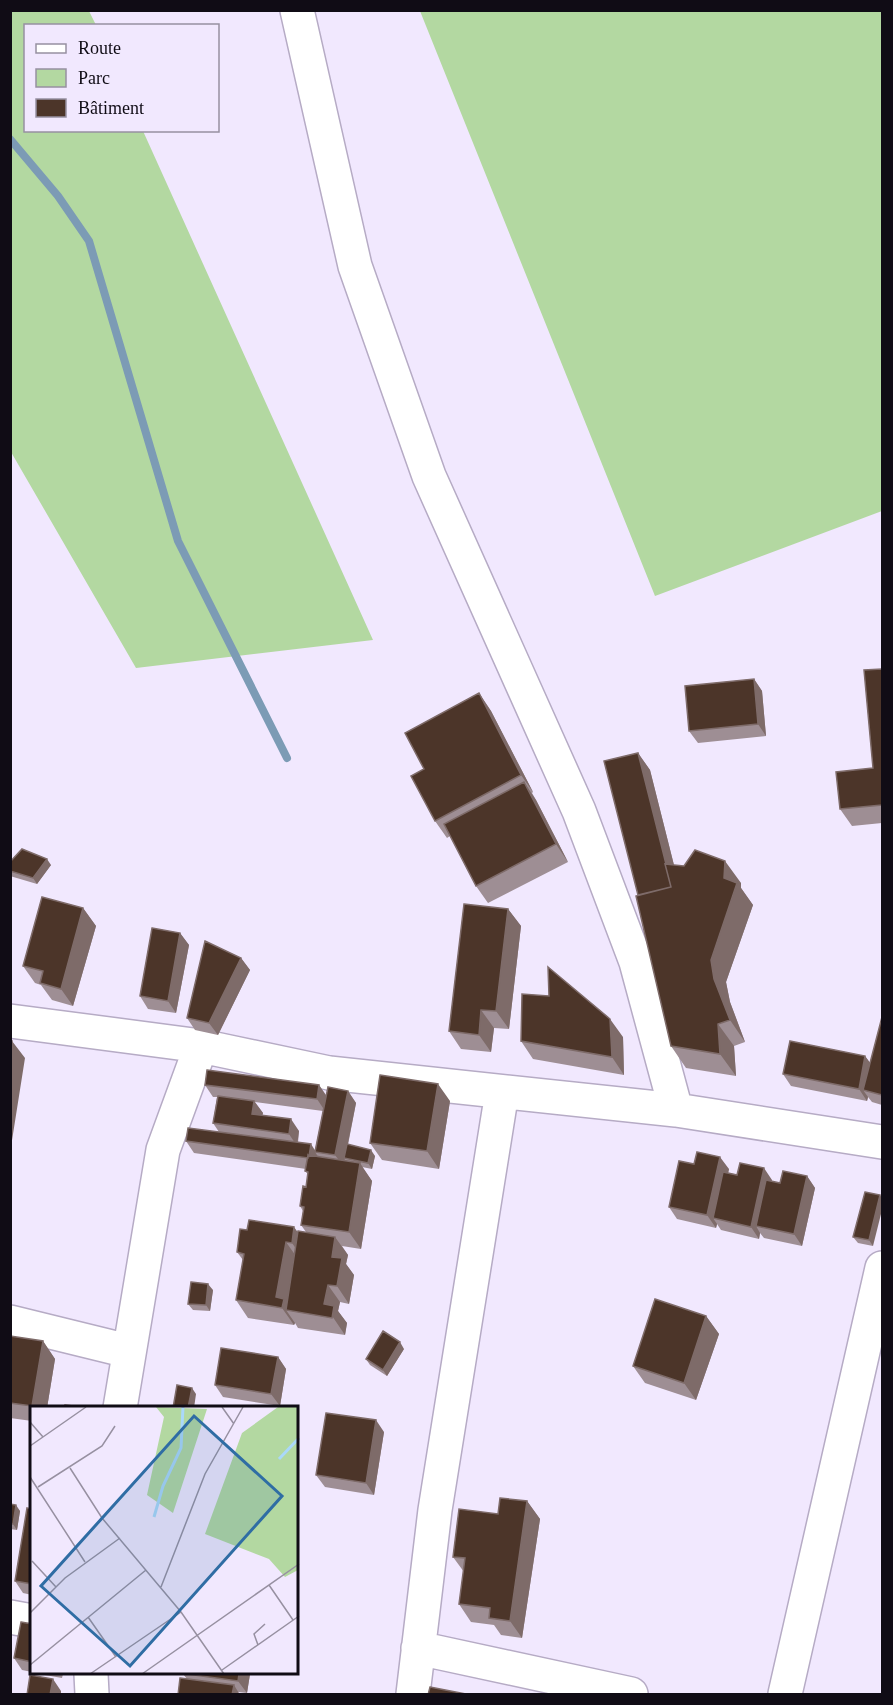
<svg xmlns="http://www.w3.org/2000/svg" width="893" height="1705" viewBox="0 0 893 1705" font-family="'Times New Roman',serif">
	<rect width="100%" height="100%" fill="#f1e8fe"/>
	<!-- green -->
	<path fill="#b3d8a1" d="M10,11h79l7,14 -70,1v104l117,1 230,509 -237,28 -125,-216z
		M420,11h462v500l-227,85z"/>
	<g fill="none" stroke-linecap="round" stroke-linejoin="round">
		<!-- stream -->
		<path stroke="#7c9bb5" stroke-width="8" d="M10,139l48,57 31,45 89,300 109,217"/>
		<defs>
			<path id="minor" d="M297,10l58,256 74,210 150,335 57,151 40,148
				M10,1021l191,25 128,27 347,37 206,32
				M10,1322l118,29
				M120,1408l43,-258 38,-104
				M10,1617l22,4
				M418,1648l213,46
				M91,1674l1,20
				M413,1694l22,-184 67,-418
				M785,1694l97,-426"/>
		</defs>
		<!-- minor casing -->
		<use href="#minor" stroke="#b6abc5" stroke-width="36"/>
		<!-- minor -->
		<use href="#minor" stroke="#fff" stroke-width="33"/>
	</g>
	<!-- wall -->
	<path fill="#9e8e94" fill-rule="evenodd" d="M882,669v154l-30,3 -12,-17 33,-41z
		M754,679l8,12 4,45 -68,7 -9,-12z
		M479,693l12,18 42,81 -1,1 4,7 32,62 -80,41 -12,-17 -26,-50 -3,2 -12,-17 -11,-52z
		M638,753l12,17 24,95 67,18v5l12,17 -27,77 4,20 15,40 -11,4 2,30 -50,-8 -15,-22 -33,-151z
		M10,862l41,3 -14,19 -27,-8z
		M83,908l13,18 -23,80 -21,-6 -11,-15 -6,-2 -12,-17z
		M508,909l13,17 -12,103 -15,-1 -3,24 -30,-3 -12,-18z
		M180,933l9,12 -13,68 -28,-4 -8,-13z
		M241,958l9,12 -32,65 -23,-5 -8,-12z
		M882,1017v88l-10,-3 -4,-5 -1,4 -76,-15 -8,-12 82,-18 5,7z
		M623,1037l1,38 -91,-16 -12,-18z
		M205,1085h114l7,10 22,-4 8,12 -8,42 27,11 -3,13 -10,-2 10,14 -11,68 -19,-3 6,9 -2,9 8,11 -5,29 -9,-2 -2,9 9,12 -2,12 -47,-7 -3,-5 -1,2 -46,-7 -12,-18 7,-40 -6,-8 10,-22 59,2 -5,-7 2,-14 -3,-5 6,-19 2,-13 -3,-3 1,-2 -112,-16 -8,-12 33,-9 -6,-9 4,-26h-4zM255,1102l68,9 -8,39 -17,-7 1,-12 -37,-16 1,-2z
		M450,1101l-11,68 -57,-9 -12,-17z
		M694,1164l35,5 -1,4 44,7v2l8,1 27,-7 8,12 -13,58 -38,-8 -4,-5 -1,6 -38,-9 -4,-6 -1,4 -39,-9 -8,-12z
		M865,1192l8,54 -15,-3 -5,-6z
		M213,1290l-3,21 -17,-1 -5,-6z
		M706,1316l13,18 -23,66 -51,-17 -12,-17z
		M10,1336l33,5 12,18 -8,49h-15v13l-22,-3z
		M404,1349l-17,27 -17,-11 -4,-6z
		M278,1357l8,12 -6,37 -57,-9 -8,-12z
		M384,1432l-10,63 -49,-8 -9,-12z
		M527,1501l13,18 -18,119 -21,-3 -7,-10 -23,-3 -12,-18 5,-32 -11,-15 45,-43z
		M10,1504l10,7 -3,19 -7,-1z
		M32,1509v86l-9,-2 -8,-12z
		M32,1624v48l-10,-2 -8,-12z
		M39,1674h24l-1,4z
		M183,1674h67l-3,19 -9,-1 2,3h-62l9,-16z"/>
	<!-- shaded-wall -->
	<path fill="#7e6b69" d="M754,679l8,12 4,45 -8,-12z
		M479,693l12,18 42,81 -12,-17z
		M638,753l12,17 35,139 -12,-18z
		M524,782l12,18 32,62 -12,-18z
		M47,859l4,6 -14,19 -4,-6z
		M725,861l16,22v5l12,17 -27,77 4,20 15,40 -15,-22 -16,-41 -3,-19 13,-82z
		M83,908l13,18 -23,80 -12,-17z
		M508,909l13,17 -12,103 -13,-18z
		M180,933l9,12 -13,68 -8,-12z
		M241,958l9,12 -32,65 -9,-12z
		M481,1010l13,18 -3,24 -12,-17z
		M610,1019l13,18 1,38 -12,-18z
		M718,1024l16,22 2,30 -16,-22z
		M12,1041l13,17 -15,95v-99z
		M865,1056l9,12 -11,22 5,7 -1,4 -8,-12z
		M438,1084l12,17 -11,68 -12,-18z
		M319,1085l8,12 -2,14 -8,-12z
		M348,1091l8,12 -11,55h-1l1,2 -1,7 -9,-12z
		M254,1101l9,12 -3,13 -8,-12z
		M291,1119l8,12 -2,15 -8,-12z
		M311,1144l5,8h-1l4,6h-10z
		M371,1150l4,6 -3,13 -4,-6z
		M720,1157l9,12 -11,50 -5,-1 4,6 -1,4 -9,-13z
		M360,1163l12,18 -11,68 -12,-17z
		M764,1168l8,12 -10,47 -6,-1 4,7 -1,6 -8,-12z
		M807,1176l8,12 -13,58 -8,-12z
		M880,1195l2,3v12l-9,36 -4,-6z
		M294,1227l13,18 -3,15 -12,-17z
		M335,1237l13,18 -2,9 8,11 -5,29 -12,-18 -5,-29z
		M286,1242l12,17 -12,51 9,13 -1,2 -12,-17 -6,-11z
		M208,1284l5,6 -3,21 -4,-6z
		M328,1285l12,17 -2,9 9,12 -2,12 -21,-31z
		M706,1316l13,18 -23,66 -12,-17z
		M43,1341l12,18 -8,49h-13l-2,-2z
		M400,1342l4,7 -17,27 -4,-6z
		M278,1357l8,12 -6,37 -9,-12z
		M192,1388l4,6 -2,14h-6z
		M376,1420l8,12 -10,63 -8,-12z
		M527,1501l13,18 -18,119 -12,-17z
		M16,1505l4,6 -3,19 -4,-6z
		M239,1674h11l-3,19 -9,-12z
		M53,1679l8,12v4h-11z
		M234,1685l6,10h-8z"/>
	<!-- building -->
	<path fill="#4c3529" stroke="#7e6b69" stroke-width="1.5" d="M882,669v136l-42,4 -4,-37 37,-4 -9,-98z
		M754,679l4,45 -69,7 -4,-45z
		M479,693l42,82 -86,46 -24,-45 13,-7 -19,-36z
		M638,753l28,111h-1l6,23 -33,8 -34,-134z
		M524,782l32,62 -80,42 -32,-62z
		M22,849l25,10 -14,19 -23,-7v-9z
		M695,850l30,11 -1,17 13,5 -26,77 3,19 16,41 -12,4 2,30 -49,-8 -35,-150 35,-9 -6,-23 19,2z
		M42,897l41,11 -22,81 -21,-6 3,-12 -20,-5z
		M464,904l44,5 -12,102 -15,-1 -2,25 -30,-4z
		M152,928l28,5 -12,68 -28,-5z
		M205,941l36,17 -32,65 -22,-5z
		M548,967l62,52 2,38 -91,-16 1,-47 27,2z
		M882,1017v78l-19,-5z
		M10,1041h2l-2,13z
		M790,1041l75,15 -6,33 -76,-15z
		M207,1070l112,15 -2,14 -112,-14z
		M380,1075l58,9 -11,67 -57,-8z
		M328,1087l20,4 -13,64 -20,-3z
		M218,1096l36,5 -2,13 39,5 -2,15 -76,-11z
		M188,1128l123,16 -2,12 -1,-1v3l-122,-17z
		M347,1144l24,6 -3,13 -24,-5z
		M697,1152l23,5 -13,58 -38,-8 10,-46 15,3z
		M308,1155l52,8 -11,69 -48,-7 3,-18 -4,-1 3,-20 3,1 2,-15 -3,-1z
		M740,1163l24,5 -13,59 -38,-9 10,-46 14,3z
		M783,1171l24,5 -13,58 -38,-8 10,-46 14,3z
		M865,1192l15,3 -11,45 -16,-3z
		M249,1220l45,7 -2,16 -6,-1 -10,55 8,2 -2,9 -46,-8 8,-46 -7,-2 3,-23 7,1z
		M298,1231l37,6 -3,20 10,1 -5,28 -9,-1 -4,19 10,2 -2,12 -46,-8z
		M191,1282l17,2 -2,21 -18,-1z
		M655,1299l51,17 -22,67 -51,-17z
		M383,1331l17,11 -17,28 -17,-11z
		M10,1336l33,5 -11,65 -22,-3z
		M221,1348l57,9 -7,37 -56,-9z
		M177,1385l15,3 -4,20h-15z
		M65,1405l25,3h-25z
		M326,1413l50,7 -10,63 -50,-8z
		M500,1498l27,3 -17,120 -21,-3 1,-10 -31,-4 6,-46 -12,-1 6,-48 39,5z
		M10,1504l6,1 -3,19h-3z
		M27,1508l5,1v75l-17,-3z
		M21,1622l11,2v38l-18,-4z
		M187,1674h52l-1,7z
		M30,1675l23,4 -3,16h-23z
		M180,1678l54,7 -2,10h-54z
		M430,1687l41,8h-43z"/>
	<!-- overview -->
	<g transform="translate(30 1406)">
		<rect width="268" height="268" fill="#f1e8fe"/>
		<path d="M126,1l51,2 -34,104 -26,-18 17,-78zM248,1h20v163l-13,7 -16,-18 -64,-25 37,-101z" fill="#b3d8a1"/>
		<path fill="none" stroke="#aad8fa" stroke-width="3" d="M249,53l20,-21M124,111l9,-31 18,-38 2,-41"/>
		<path fill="none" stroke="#9790a1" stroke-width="1.5" d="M192,1l12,17M0,16l13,15M0,40l56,-39M40,62l32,50 79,94 43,62M0,71l55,85M8,81l64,-41 13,-20M2,155l24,26M239,179l24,35M131,181l44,-113 38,-67M0,207l35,-35 55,-40M58,211l28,40M228,239l-4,-11 11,-10M0,259l116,-95M192,264l77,-54M60,268l91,-62M112,268l157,-110"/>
		<path fill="#2f6da4" fill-opacity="0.15" stroke="#2f6da4" stroke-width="3" d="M164,10l88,80 -152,170 -89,-80z"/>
		<rect width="268" height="268" fill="none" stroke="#100c15" stroke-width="3"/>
	</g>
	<!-- border -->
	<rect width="893" height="1705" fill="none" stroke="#100c15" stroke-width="24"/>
	<!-- legend -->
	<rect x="24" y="24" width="195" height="108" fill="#f1e8fe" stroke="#9790a1" stroke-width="1.5"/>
	<rect x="36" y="44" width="30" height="9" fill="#ffffff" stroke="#9790a1" stroke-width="1.5"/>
	<text x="78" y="54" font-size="18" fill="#100c15">Route</text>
	<rect x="36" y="69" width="30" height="18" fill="#b3d8a1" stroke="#9790a1" stroke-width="1.5"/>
	<text x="78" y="84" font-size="18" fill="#100c15">Parc</text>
	<rect x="36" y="99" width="30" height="18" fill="#4c3529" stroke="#9790a1" stroke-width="1.5"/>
	<text x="78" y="114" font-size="18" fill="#100c15">Bâtiment</text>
</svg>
